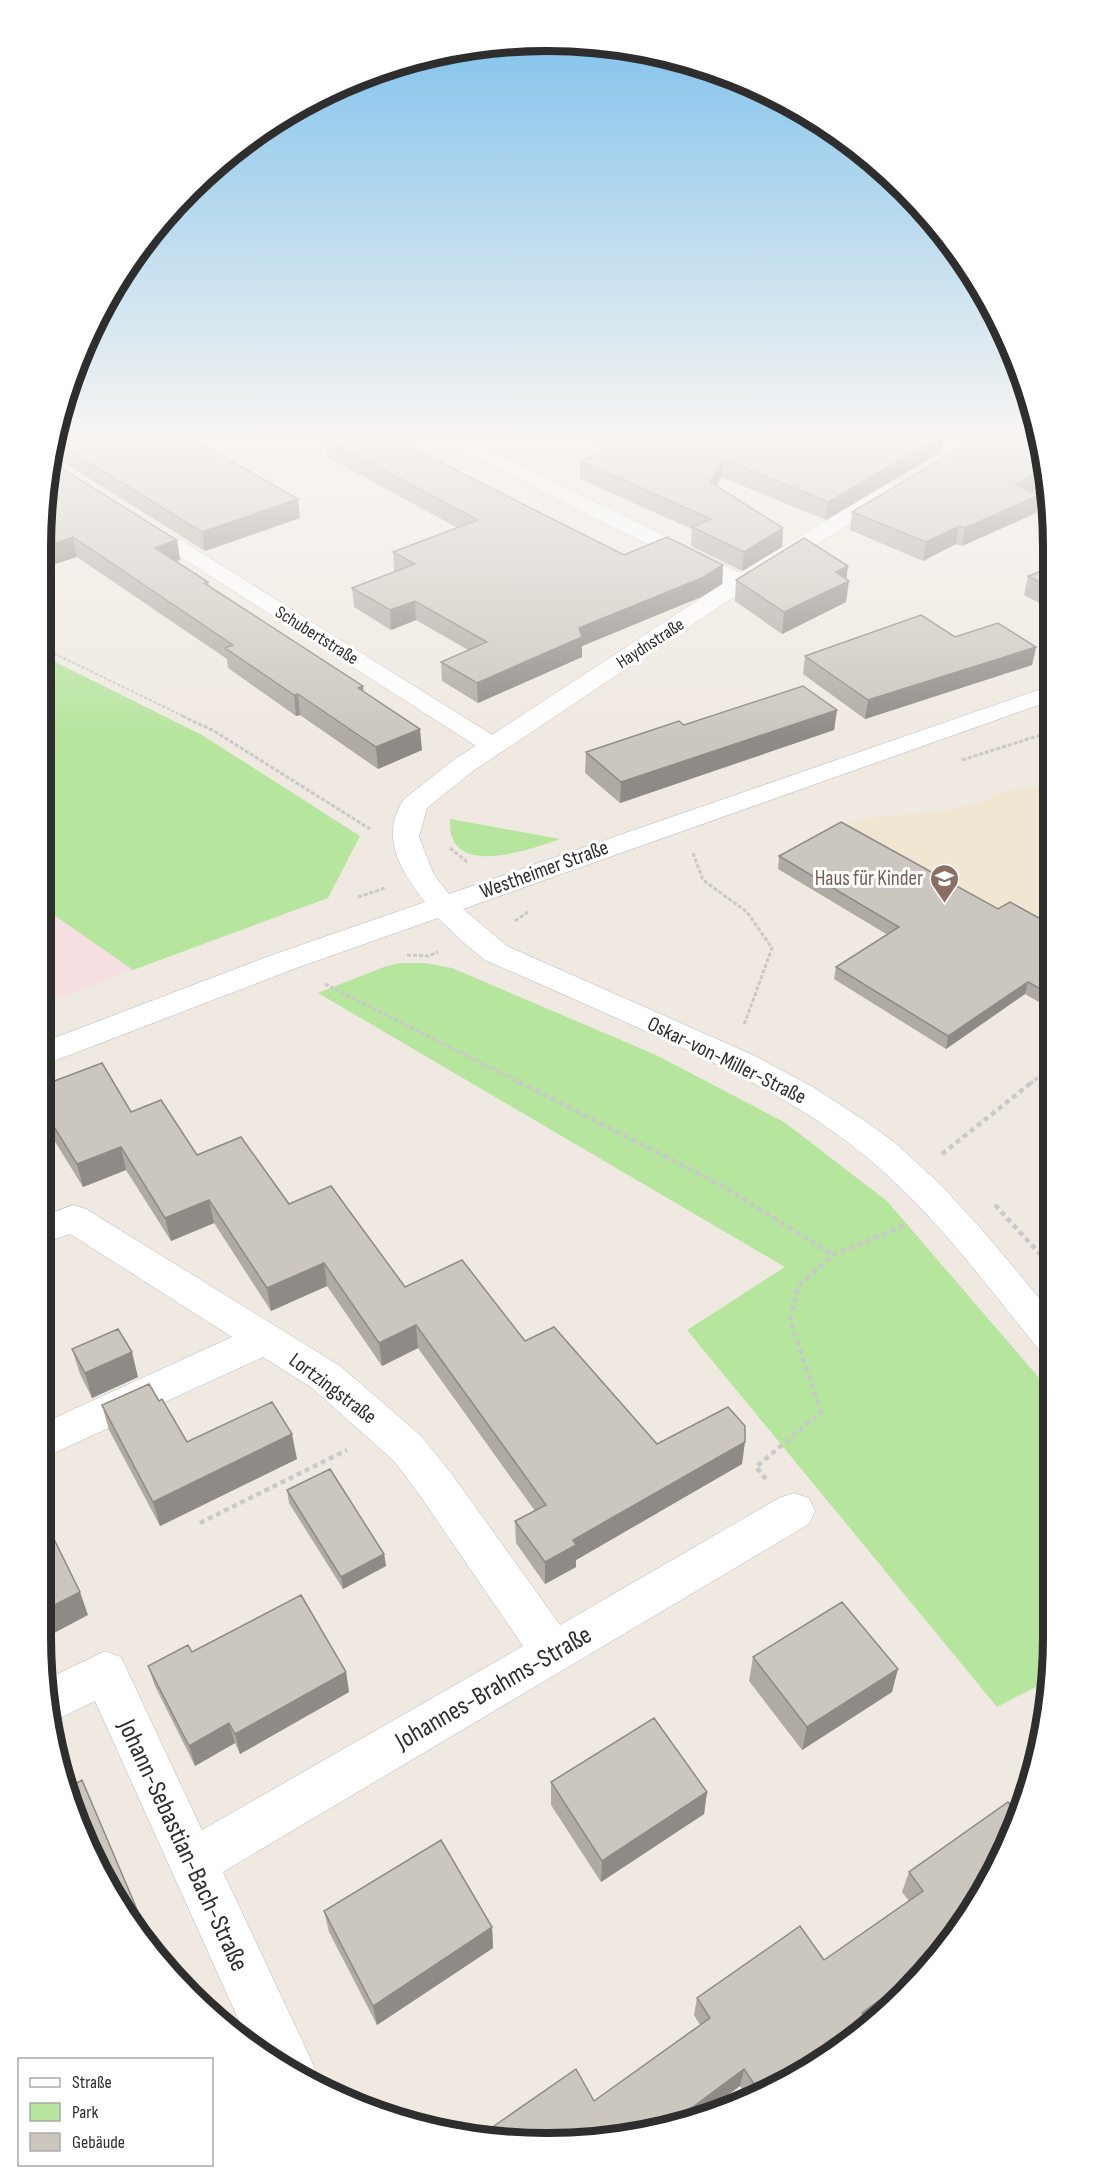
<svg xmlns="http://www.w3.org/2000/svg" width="1094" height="2184" viewBox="0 0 1094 2184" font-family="'Sofia Sans Condensed',sans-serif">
	<rect width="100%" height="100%" fill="#efe9e1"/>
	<!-- education -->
	<path fill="#f0e6d1" d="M1025,787l25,1 1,221 -37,-21 -18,26 -50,35 -112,-70 62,-39 -118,-71 65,-45 26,-6 77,-7 38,-10 18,-9z"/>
	<!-- medical -->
	<path fill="#f5dfe0" d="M41,906l92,64 -92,35z"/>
	<!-- green -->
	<path fill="#b6e59e" d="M41,655l161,80 158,101 -32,62 -195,72 -92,-64z
		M450,819l110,20c-31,11 -114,41 -110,-20z
		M399,963h26l27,5 204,87 128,67 103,79 165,192 -1,286 -54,28 -310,-377 98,-63 -467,-274 66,-26z"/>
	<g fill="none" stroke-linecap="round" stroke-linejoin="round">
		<defs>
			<path id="street" d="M435,435h24l290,142 3,5 -3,5 -8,2 -8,-2 -295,-148z
				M911,435h25l32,12 3,4 -3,4h-14l-41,-16z
				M139,516l7,2 356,223 4,5 -4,5 -9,3 -9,-3 -352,-225 -4,-4 4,-4z
				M73,1205l13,4 254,157 41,35 41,36 29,36 109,152 219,-127 15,-5 15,5 6,13 -6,13 -586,348 85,181 8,19 -5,10 -18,-7 -44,-32 -154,-342 -41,20 -7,-42 58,-28 16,6 81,173 321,-184 -102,-149 -27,-36 -82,-73 -49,-31 -222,102v-35l191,-87 -162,-103 -29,10v-27z"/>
			<path id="secondary" d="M890,484l7,2 3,4 -3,4 -148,93 -276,184 -46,37 -8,29 15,38 15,19 601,-208v15l-587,208 44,37 248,110 58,31 55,36 26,19 47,43 43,47 67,80 1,42 -13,-4c-53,-66 -104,-135 -169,-190 -67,-57 -148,-94 -227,-130 -53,-24 -105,-47 -158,-70l-21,-17 -26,-25 -147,52 -250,96v-23l228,-87 156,-54c-24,-30 -46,-66 -21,-103l51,-40 278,-182 150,-91z"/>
		</defs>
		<!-- street casing -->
		<use href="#street" stroke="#b4b7c1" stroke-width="1"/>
		<!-- secondary casing -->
		<use href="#secondary" stroke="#b4b7c1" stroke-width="1"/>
		<!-- path-far2 -->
		<path stroke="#c9c9c9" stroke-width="2" stroke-dasharray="3 2" stroke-linecap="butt" d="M41,647l144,70"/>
		<!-- path-far1 -->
		<path stroke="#c9c9c9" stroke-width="3" stroke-dasharray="4 2" stroke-linecap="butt" d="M182,716l32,15 156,98
			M962,760l88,-28
			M450,848l17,14
			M693,853l10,27 44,32 25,36 -28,77
			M358,897l27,-9
			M515,921l13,-9
			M407,955l21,1 10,-4
			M325,984l197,100
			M1030,1084l21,-17"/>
		<!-- path -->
		<path stroke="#c9c9c9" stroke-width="4.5" stroke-dasharray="5 4" stroke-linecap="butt" d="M519,1082l202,103 112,70
			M942,1154l90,-72
			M995,1205l56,61
			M766,1479l-10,-12 65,-55 -31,-92 9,-35 34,-30 72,-30
			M200,1523l147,-73"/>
		<!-- street -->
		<use href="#street" fill="#fff" fill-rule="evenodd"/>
		<!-- secondary -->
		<use href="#secondary" fill="#fff" fill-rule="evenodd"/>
	</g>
	<!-- wall -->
	<path fill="#afaba4" d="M55,435l245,83 -95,33 -147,-92 -7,-2z
		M322,435h71l-2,2 233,118 99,10 -1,19 -21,13 -119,49v11l-104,46 -36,-22 -1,-19 27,-12 -52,-30 -25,10 -37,-23 -2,-19 44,-16 -2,-1 -1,-19 65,-24 -131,-71 -2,-18 1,-2z
		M571,435h402l-13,7 -16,-6 -3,16 -115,68 -105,-43 -5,9 67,42 -1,19 -40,24 -51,-25 1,-17 -112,-50v-18l26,-10z
		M1049,481v1l-17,10 4,21 -74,33 -6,-2 -33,17 -73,-31 2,-18z
		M42,514l135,26 3,20 -4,1 32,21 1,4 155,106 58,58 -44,19 -78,-54 -4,1 -68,-48 -1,-9 -150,-102 -35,11z
		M1049,568l1,41 -26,-14 4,-19z
		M846,579v23l-64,32 -47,-33 1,-21z
		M955,637l81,10 -4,18 -167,54 -62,-45 2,-18z
		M837,710l-3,20 -214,73 -35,-30 1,-21 98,-27z
		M779,856l219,53 52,15 1,85 -26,-15 -79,55 -112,-70 2,-12 52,-32 -110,-66z
		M41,1086l90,26 66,43 92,49 116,83 120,54 132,103 85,20 -166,96v7l-31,17 -29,-41 -1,-22 20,-10 -117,-163 -36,18 -55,-80 -56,25 -57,-88 -43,18 -45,-71 -43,17 -42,-68z
		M72,1349l66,28 -46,21 -12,-24z
		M159,1401l28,41 110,17 -137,67 -51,-96 -7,-25z
		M287,1490l97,64 2,12 -43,23 -54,-86z
		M192,1652l154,20 3,20 -109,62 -5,-11 -40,23 -40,-80 -7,-20z
		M753,1657l139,35 -90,58 -53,-69z
		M551,1782l156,10 -3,22 -103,68 -50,-77z
		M1001,1861l-94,131 -35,27 -101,72 -23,7 -8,-12 -34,25 -93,28 -19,-38 106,-76 -6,-10 3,-17 127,-38 85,-59 -7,-9 7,-20z
		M324,1911l168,16 1,21 -116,77 -48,-93z"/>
	<!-- shaded-wall -->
	<path fill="#8e8b86" d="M944,435l-3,17 -115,68 2,-18z
		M961,435h12l-13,7z
		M723,459l-2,18 -12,23 1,-18z
		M1046,468l3,14 -38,21 4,-18z
		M1039,495l-3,18 -74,33 3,-18z
		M298,499l2,19 -95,33 -3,-19z
		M959,526l-3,18 -33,17 3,-19z
		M783,528l-1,19 -40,24 2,-19z
		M73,537l4,20 -35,11v-20z
		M177,540l3,20 -22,7 -3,-19z
		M723,565l-1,19 -21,13 -119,49v11l-104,46 -1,-20 102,-55z
		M848,566l-2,16 3,-1 -3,21 -64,32 2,-22 52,-40z
		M415,601l1,19 -25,10 -1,-20z
		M1036,647l-4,18 -167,54 3,-19z
		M363,686l2,20 -7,-18z
		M298,694l2,21 -4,1 -2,-21z
		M837,710l-3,20 -214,73 1,-21z
		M420,729l2,21 -44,19 -2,-22z
		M1028,982l-3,12 -79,55 2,-13z
		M121,1147l5,23 -43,17 -6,-23z
		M209,1200l5,23 -43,18 -6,-23z
		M324,1263l3,23 -56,25 -4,-23z
		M416,1325l2,23 -36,18 -3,-23z
		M132,1352l6,25 -46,21 -7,-25z
		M44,1392l8,24 -11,6v-29z
		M292,1434l5,25 -137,67 -7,-24z
		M745,1442l-3,22 -166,96v7l-31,17v-22l28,-22z
		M384,1554l2,12 -43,23 -2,-12z
		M80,1592l8,23 -47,25v-28z
		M898,1669l-6,23 -90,58 5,-23z
		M346,1672l3,20 -109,62 -5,-20z
		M229,1723l6,20 -40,23 -6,-20z
		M707,1792l-3,22 -103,68 1,-21z
		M492,1927l1,21 -116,77 -4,-19z
		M927,1965l-20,27 -81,60 36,-39z
		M744,2069l-4,17 -34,25 -32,10z"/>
	<!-- building -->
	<path fill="#cbc7bf" stroke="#8e8b86" stroke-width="1.5" d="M55,435h130l113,64 -96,33 -148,-91z
		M327,435h59l238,120 43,-18 56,28 -21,13 -123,50 3,9 -105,46 -36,-21 46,-20 -72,-41 -25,9 -38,-22 63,-24 -22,-12 85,-32 -153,-81z
		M608,435h336l-116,67 -105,-43 -13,23 73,46 -39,24 -52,-25 19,-8 -131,-58 48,-17z
		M982,435h55l9,33 -31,17 24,10 -74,33 -6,-2 -33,16 -74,-30z
		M50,461l127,79 -22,8 53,34 -4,1 159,103 -5,2 62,41 -44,18 -78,-53 -4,1 -69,-47 8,-3 -160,-108 -31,11v-34z
		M804,538l44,28 -12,6 13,9 -65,31 -48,-32z
		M1049,568v19l-21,-11z
		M921,615l34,22 43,-14 38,24 -168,53 -63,-44z
		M803,686l34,24 -216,72 -35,-30 93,-31 5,4z
		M841,822l157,87 12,-7 40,22 1,71 -23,-13 -80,54 -112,-69 63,-40 -120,-71z
		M102,1063l29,49 30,-12 36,55 44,-18 48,67 42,-18 74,101 57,-27 63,81 29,-14 103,117 71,-37 17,19v16l-172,98 3,5 -31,17 -30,-41 31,-16 -130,-180 -37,18 -55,-80 -57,25 -58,-88 -44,18 -44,-71 -44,17 -36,-58v-20z
		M118,1329l14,23 -47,21 -13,-24z
		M41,1384l3,8 -3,1z
		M149,1384l10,17 3,-2 25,43 85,-40 20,32 -139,68 -51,-97z
		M330,1469l54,85 -43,23 -54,-87z
		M45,1521l35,71 -39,20v-88z
		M301,1595l45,77 -111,62 -6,-11 -40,23 -41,-80 40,-21 4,7z
		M842,1602l56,67 -91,58 -54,-70z
		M654,1718l53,74 -105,69 -51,-79z
		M82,1780l77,181 -14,-15 -77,-146 -2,-11z
		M1008,1802l11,12 -18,47 -74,104 -65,48 5,8 -96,70 -10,3 -17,-25 -70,52 -61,18 -132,-4 95,-66 18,32 116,-83 -13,-20 103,-72 24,34 99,-69 -14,-19z
		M441,1840l51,87 -119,79 -49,-95z"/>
	<!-- sky -->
	<linearGradient id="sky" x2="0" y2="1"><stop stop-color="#7abfeb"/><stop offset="0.59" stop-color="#f8f5f2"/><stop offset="1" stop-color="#f8f5f2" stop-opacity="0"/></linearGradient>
	<rect width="1094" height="740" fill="url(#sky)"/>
	<!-- icons -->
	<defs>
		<symbol id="school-pin" viewBox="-11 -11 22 30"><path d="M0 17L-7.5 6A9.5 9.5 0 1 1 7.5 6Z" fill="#8d6e63" stroke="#fff"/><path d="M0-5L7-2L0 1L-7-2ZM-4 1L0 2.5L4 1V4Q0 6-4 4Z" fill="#fff"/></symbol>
	</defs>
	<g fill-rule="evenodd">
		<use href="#school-pin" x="928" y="862" width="33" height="45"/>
	</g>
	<g text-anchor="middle" stroke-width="6" stroke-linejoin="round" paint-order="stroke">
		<!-- far-street labels -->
		<g font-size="18" fill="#2e2e2e" stroke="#fff">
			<text transform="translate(317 635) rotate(32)" y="6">Schubertstraße</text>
			<text transform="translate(650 643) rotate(-33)" y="6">Haydnstraße</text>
		</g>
		<!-- street labels -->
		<g font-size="21" fill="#2e2e2e" stroke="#fff">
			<text transform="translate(544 869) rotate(-20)" y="7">Westheimer Straße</text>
			<text transform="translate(727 1060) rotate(26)" y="7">Oskar-von-Miller-Straße</text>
			<text transform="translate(333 1388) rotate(37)" y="7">Lortzingstraße</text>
		</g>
		<!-- education labels -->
		<g font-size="21" fill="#785e54" stroke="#fff" text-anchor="end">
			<text x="923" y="885">Haus für Kinder</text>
		</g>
		<!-- near-street labels -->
		<g font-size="26" fill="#2e2e2e" stroke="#fff">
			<text transform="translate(493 1687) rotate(-30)" y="9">Johannes-Brahms-Straße</text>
			<text transform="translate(184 1845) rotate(65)" y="9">Johann-Sebastian-Bach-Straße</text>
		</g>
	</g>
	<!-- crop -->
	<path d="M0 0H1094V2184H0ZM547 51H547A496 496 0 0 1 1043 547V1637A496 496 0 0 1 547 2133H547A496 496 0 0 1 51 1637V547A496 496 0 0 1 547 51Z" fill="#fff" fill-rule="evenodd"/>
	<path fill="none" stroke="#2e2e2e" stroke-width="8" d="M547 51H547A496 496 0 0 1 1043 547V1637A496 496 0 0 1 547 2133H547A496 496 0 0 1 51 1637V547A496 496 0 0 1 547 51Z"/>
	<!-- legend -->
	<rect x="18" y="2058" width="195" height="108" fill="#ffffff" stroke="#ababab" stroke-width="1.5"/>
	<rect x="30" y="2078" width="30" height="9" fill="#ffffff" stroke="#ababab" stroke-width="1.5"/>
	<text x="72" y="2088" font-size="18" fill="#2e2e2e">Straße</text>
	<rect x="30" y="2103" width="30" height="18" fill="#b6e59e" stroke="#ababab" stroke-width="1.5"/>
	<text x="72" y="2118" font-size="18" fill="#2e2e2e">Park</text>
	<rect x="30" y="2133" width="30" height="18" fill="#cbc7bf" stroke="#ababab" stroke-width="1.5"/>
	<text x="72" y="2148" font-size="18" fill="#2e2e2e">Gebäude</text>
</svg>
